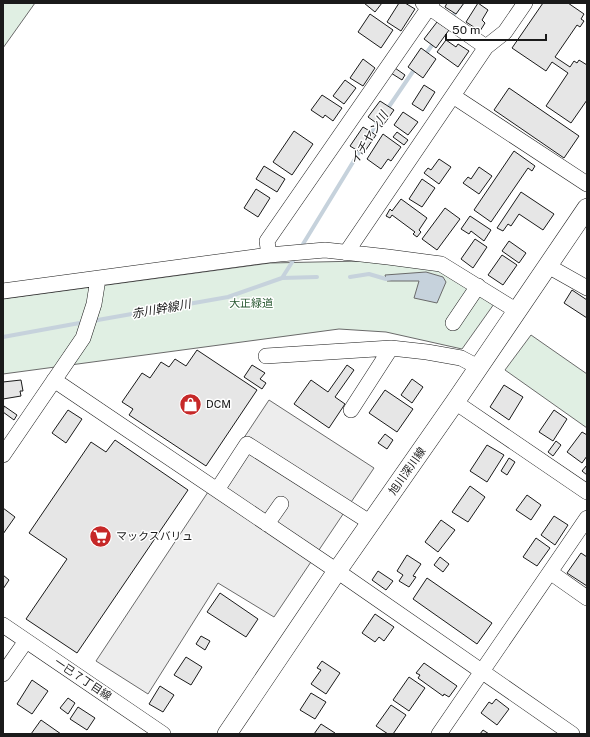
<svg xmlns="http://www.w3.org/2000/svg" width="590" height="737" viewBox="0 0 590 737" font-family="'Public Sans','Noto Sans JP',sans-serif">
	<rect width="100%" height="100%" fill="#fff"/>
	<!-- green -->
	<path fill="#e0efe3" stroke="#6a6a6a" d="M3,3h32l-32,45z
		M362,261l75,5 57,38 -32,45 -76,-17 -47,-3 -336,45v-75l267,-36z
		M531,335l56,39v54l-82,-58z"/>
	<!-- parking -->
	<path fill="#ededed" stroke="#6a6a6a" d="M269,400l105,68 -100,149 -56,-34 -70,111 -52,-33z"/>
	<!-- water -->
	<path fill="#c6d2dc" stroke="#6a6a6a" d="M426,272l17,5 3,5 -9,21 -23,-5 5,-17h-32l-2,-6z"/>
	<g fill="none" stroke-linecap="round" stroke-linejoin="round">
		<!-- stream -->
		<path stroke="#c6d2dc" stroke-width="4" d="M450,20l12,-17
			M425,55l10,-14
			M386,111l30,-44
			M369,136l10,-16
			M300,249l61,-100
			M350,277l19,-3 17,5 5,-1
			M282,278l14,-22
			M92,321l136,-24 54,-19 35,-1
			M3,337l82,-15"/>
	</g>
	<!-- building -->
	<path fill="#e6e6e6" stroke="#1a1a1a" d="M364,3h18l-7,9z
		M399,3h6l10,6 -14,22 -14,-9z
		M447,3h17l-8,11 -11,-7z
		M478,3l10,7 -6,10 3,3 -5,8 -14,-9z
		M543,3h25l16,11 -3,5 3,2 -4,6 -3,-2 -22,32 15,10 4,-6 3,2 2,-3 8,5v35l-16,23 -25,-17 22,-33 -16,-11 -6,9 -34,-23z
		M370,14l23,16 -12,18 -23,-16z
		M437,22l12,8 -13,18 -12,-9z
		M446,40l10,7 2,-3 11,7 -11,16 -21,-15z
		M421,48l15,11 -13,19 -15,-11z
		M363,59l12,9 -12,18 -13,-8z
		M395,68l10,7 -3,5 -11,-7z
		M345,80l11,8 -12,16 -11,-8z
		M424,85l11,7 -12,19 -11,-7z
		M509,88l70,48 -15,22 -70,-48z
		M322,95l20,13 -9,13 -8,-6 -2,3 -12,-8z
		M380,101l14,9 -12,17 -14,-10z
		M403,112l15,10 -10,13 -14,-10z
		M363,127l13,8 -13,19 -13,-8z
		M294,131l19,13 -21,31 -19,-13z
		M397,132l11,8 -4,5 -11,-8z
		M383,134l18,13 -10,14 -3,-2 -7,10 -14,-10z
		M514,151l21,15 -3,5 -4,-3 -37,54 -17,-12z
		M439,159l12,8 -12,17 -15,-11 4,-5 3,2z
		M264,166l21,13 -8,13 -21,-13z
		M479,167l13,9 -13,18 -16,-11 5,-6 3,2z
		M422,179l13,9 -13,19 -13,-8z
		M256,189l14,9 -12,19 -14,-9z
		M521,192l33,22 -11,16 -24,-16 -8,12 -3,-2 -5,7 -6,-3z
		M401,199l26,19 -8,12 2,2 -4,5 -4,-3 2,-2 -23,-17 -2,3 -4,-2 4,-7 2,2z
		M445,208l15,11 -23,31 -15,-11z
		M470,216l21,14 -7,11 -13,-10 -2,3 -8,-5z
		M475,239l12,8 -14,21 -12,-9z
		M509,241l17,12 -7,10 -17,-12z
		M502,255l15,10 -14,20 -15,-10z
		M572,290l15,10v18l-23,-15z
		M197,350l60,40 -51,76 -77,-51 4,-6 -11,-7 20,-29 8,5 11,-16 8,5 6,-8 11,7z
		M252,365l13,8 -5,6 6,4 -4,6 -18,-12z
		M347,365l7,5 -19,27 10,7 -16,24 -35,-24 17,-24 17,12z
		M412,379l11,8 -11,16 -11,-8z
		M21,380l2,11h-3l1,5 -18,3v-17z
		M504,385l19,12 -14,23 -19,-13z
		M385,390l28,19 -16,23 -28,-19z
		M4,406l13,9 -3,5 -11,-8z
		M68,410l14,9 -16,24 -14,-10z
		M554,410l13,9 -14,22 -14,-9z
		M582,432l5,3v21l-5,7 -15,-11z
		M385,434l8,6 -6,9 -9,-6z
		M115,440l73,50 -111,163 -51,-34 41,-60 -38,-26 62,-91 15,10z
		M556,441l5,4 -8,11 -5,-4z
		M487,445l17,10 -17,27 -17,-11z
		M509,458l6,4 -8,13 -6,-4z
		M587,465v10l-5,-4z
		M470,486l15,11 -17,25 -16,-10z
		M527,495l14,10 -10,15 -15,-10z
		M3,508l12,9 -12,17z
		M554,516l14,9 -13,20 -14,-10z
		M441,520l14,10 -17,22 -13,-10z
		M536,538l14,10 -13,18 -14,-9z
		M581,553l6,4v29l-20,-13z
		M407,555l14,9 -8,12 3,1 -7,10 -10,-6 4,-6 -6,-4z
		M440,557l9,7 -6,8 -9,-7z
		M378,571l15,10 -7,9 -14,-10z
		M3,575l6,5 -6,9z
		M427,578l65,45 -15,21 -64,-45z
		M220,593l38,26 -12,18 -39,-25z
		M375,614l19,13 -10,14 -5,-4 -4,5 -13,-9z
		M201,636l9,5 -5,9 -9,-6z
		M186,657l16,10 -11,18 -17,-10z
		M322,661l18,12 -14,21 -15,-10 10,-14 -4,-2z
		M424,663l33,23 -8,11 -5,-3 -1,2 -25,-18 2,-3 -4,-2z
		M409,677l16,11 -16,23 -16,-11z
		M32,680l16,11 -16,23 -15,-10z
		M160,686l14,9 -11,17 -14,-8z
		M311,693l15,9 -11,17 -15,-9z
		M68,698l7,5 -7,11 -8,-6z
		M496,699l13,10 -12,16 -16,-12 8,-11 3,2z
		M391,705l15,10 -13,19h-5l-12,-8z
		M78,707l17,11 -8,12 -17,-11z
		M41,720l20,14h-30z
		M321,724l14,9 -1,1h-20z
		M483,730l6,4h-9z"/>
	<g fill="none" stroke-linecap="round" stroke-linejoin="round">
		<defs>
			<path id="minor" d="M423,3l63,44
				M453,96l134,88
				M346,253l140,-206 19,-15 20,-29
				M269,255l-2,-14 165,-238
				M548,266l39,22
				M3,291l266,-36 56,-5 63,7 53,7 76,47
				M453,323l25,-37
				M266,356l125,-8
				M54,380l283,191 235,163
				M455,402l132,90
				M351,410l40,-62 36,4 34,6 17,9
				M3,455l80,-117 11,-34 4,-25
				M217,490l30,-46 124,79
				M267,524l14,-20
				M550,572l37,26
				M3,625l160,109
				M3,674l23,-33
				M439,734l148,-216"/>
			<path id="major" d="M227,734l110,-163 118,-169 132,-194"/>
		</defs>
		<!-- minor casing -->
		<use href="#minor" stroke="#1a1a1a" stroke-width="16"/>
		<!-- major casing -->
		<use href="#major" stroke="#1a1a1a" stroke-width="20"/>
		<!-- minor -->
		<use href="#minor" stroke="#fff" stroke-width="15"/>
		<!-- major -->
		<use href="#major" stroke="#fff" stroke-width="19"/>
	</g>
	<!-- icons -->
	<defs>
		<symbol id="shop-disc" viewBox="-11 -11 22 22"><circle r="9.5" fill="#c62828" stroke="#fff"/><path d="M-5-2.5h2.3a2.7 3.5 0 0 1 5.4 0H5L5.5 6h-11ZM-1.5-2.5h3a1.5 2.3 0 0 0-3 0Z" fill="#fff"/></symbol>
		<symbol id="supermarket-disc" viewBox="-11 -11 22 22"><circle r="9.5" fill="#c62828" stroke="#fff"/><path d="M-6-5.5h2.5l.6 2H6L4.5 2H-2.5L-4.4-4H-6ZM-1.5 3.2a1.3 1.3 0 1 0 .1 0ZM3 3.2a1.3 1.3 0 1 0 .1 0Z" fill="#fff"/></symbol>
	</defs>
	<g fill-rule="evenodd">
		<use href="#shop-disc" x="178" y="392" width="25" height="25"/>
		<use href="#supermarket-disc" x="88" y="524" width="25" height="25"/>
	</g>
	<g text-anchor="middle" stroke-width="3" stroke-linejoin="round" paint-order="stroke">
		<!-- park labels -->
		<g font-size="11" fill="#2b5a34" stroke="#fff">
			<text x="251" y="307">大正緑道</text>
		</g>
		<!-- poi labels -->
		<g font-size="11" fill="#1a1a1a" stroke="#fff" text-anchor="start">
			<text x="206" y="408">DCM</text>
			<text x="116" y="540">マックスバリュ</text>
		</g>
		<!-- street labels -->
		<g font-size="11" fill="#1a1a1a" stroke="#fff">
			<text transform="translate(407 471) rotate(-55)" y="4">旭川深川線</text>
			<text transform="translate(83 679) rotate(34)" y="4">一已７丁目線</text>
		</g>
		<!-- water labels -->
		<g font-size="12" font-style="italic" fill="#1a1a1a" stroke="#fff">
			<text transform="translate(369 138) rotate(-58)" y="4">イチヤン川</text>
			<text transform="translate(161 309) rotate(-10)" y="4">赤川幹線川</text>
		</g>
	</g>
	<!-- border -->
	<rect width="590" height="737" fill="none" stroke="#1a1a1a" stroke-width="8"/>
	<!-- scale -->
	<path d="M446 34v6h100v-6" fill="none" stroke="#1a1a1a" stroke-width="2"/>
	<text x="452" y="34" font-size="12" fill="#1a1a1a" stroke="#ffffff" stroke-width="3" paint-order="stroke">50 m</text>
</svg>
